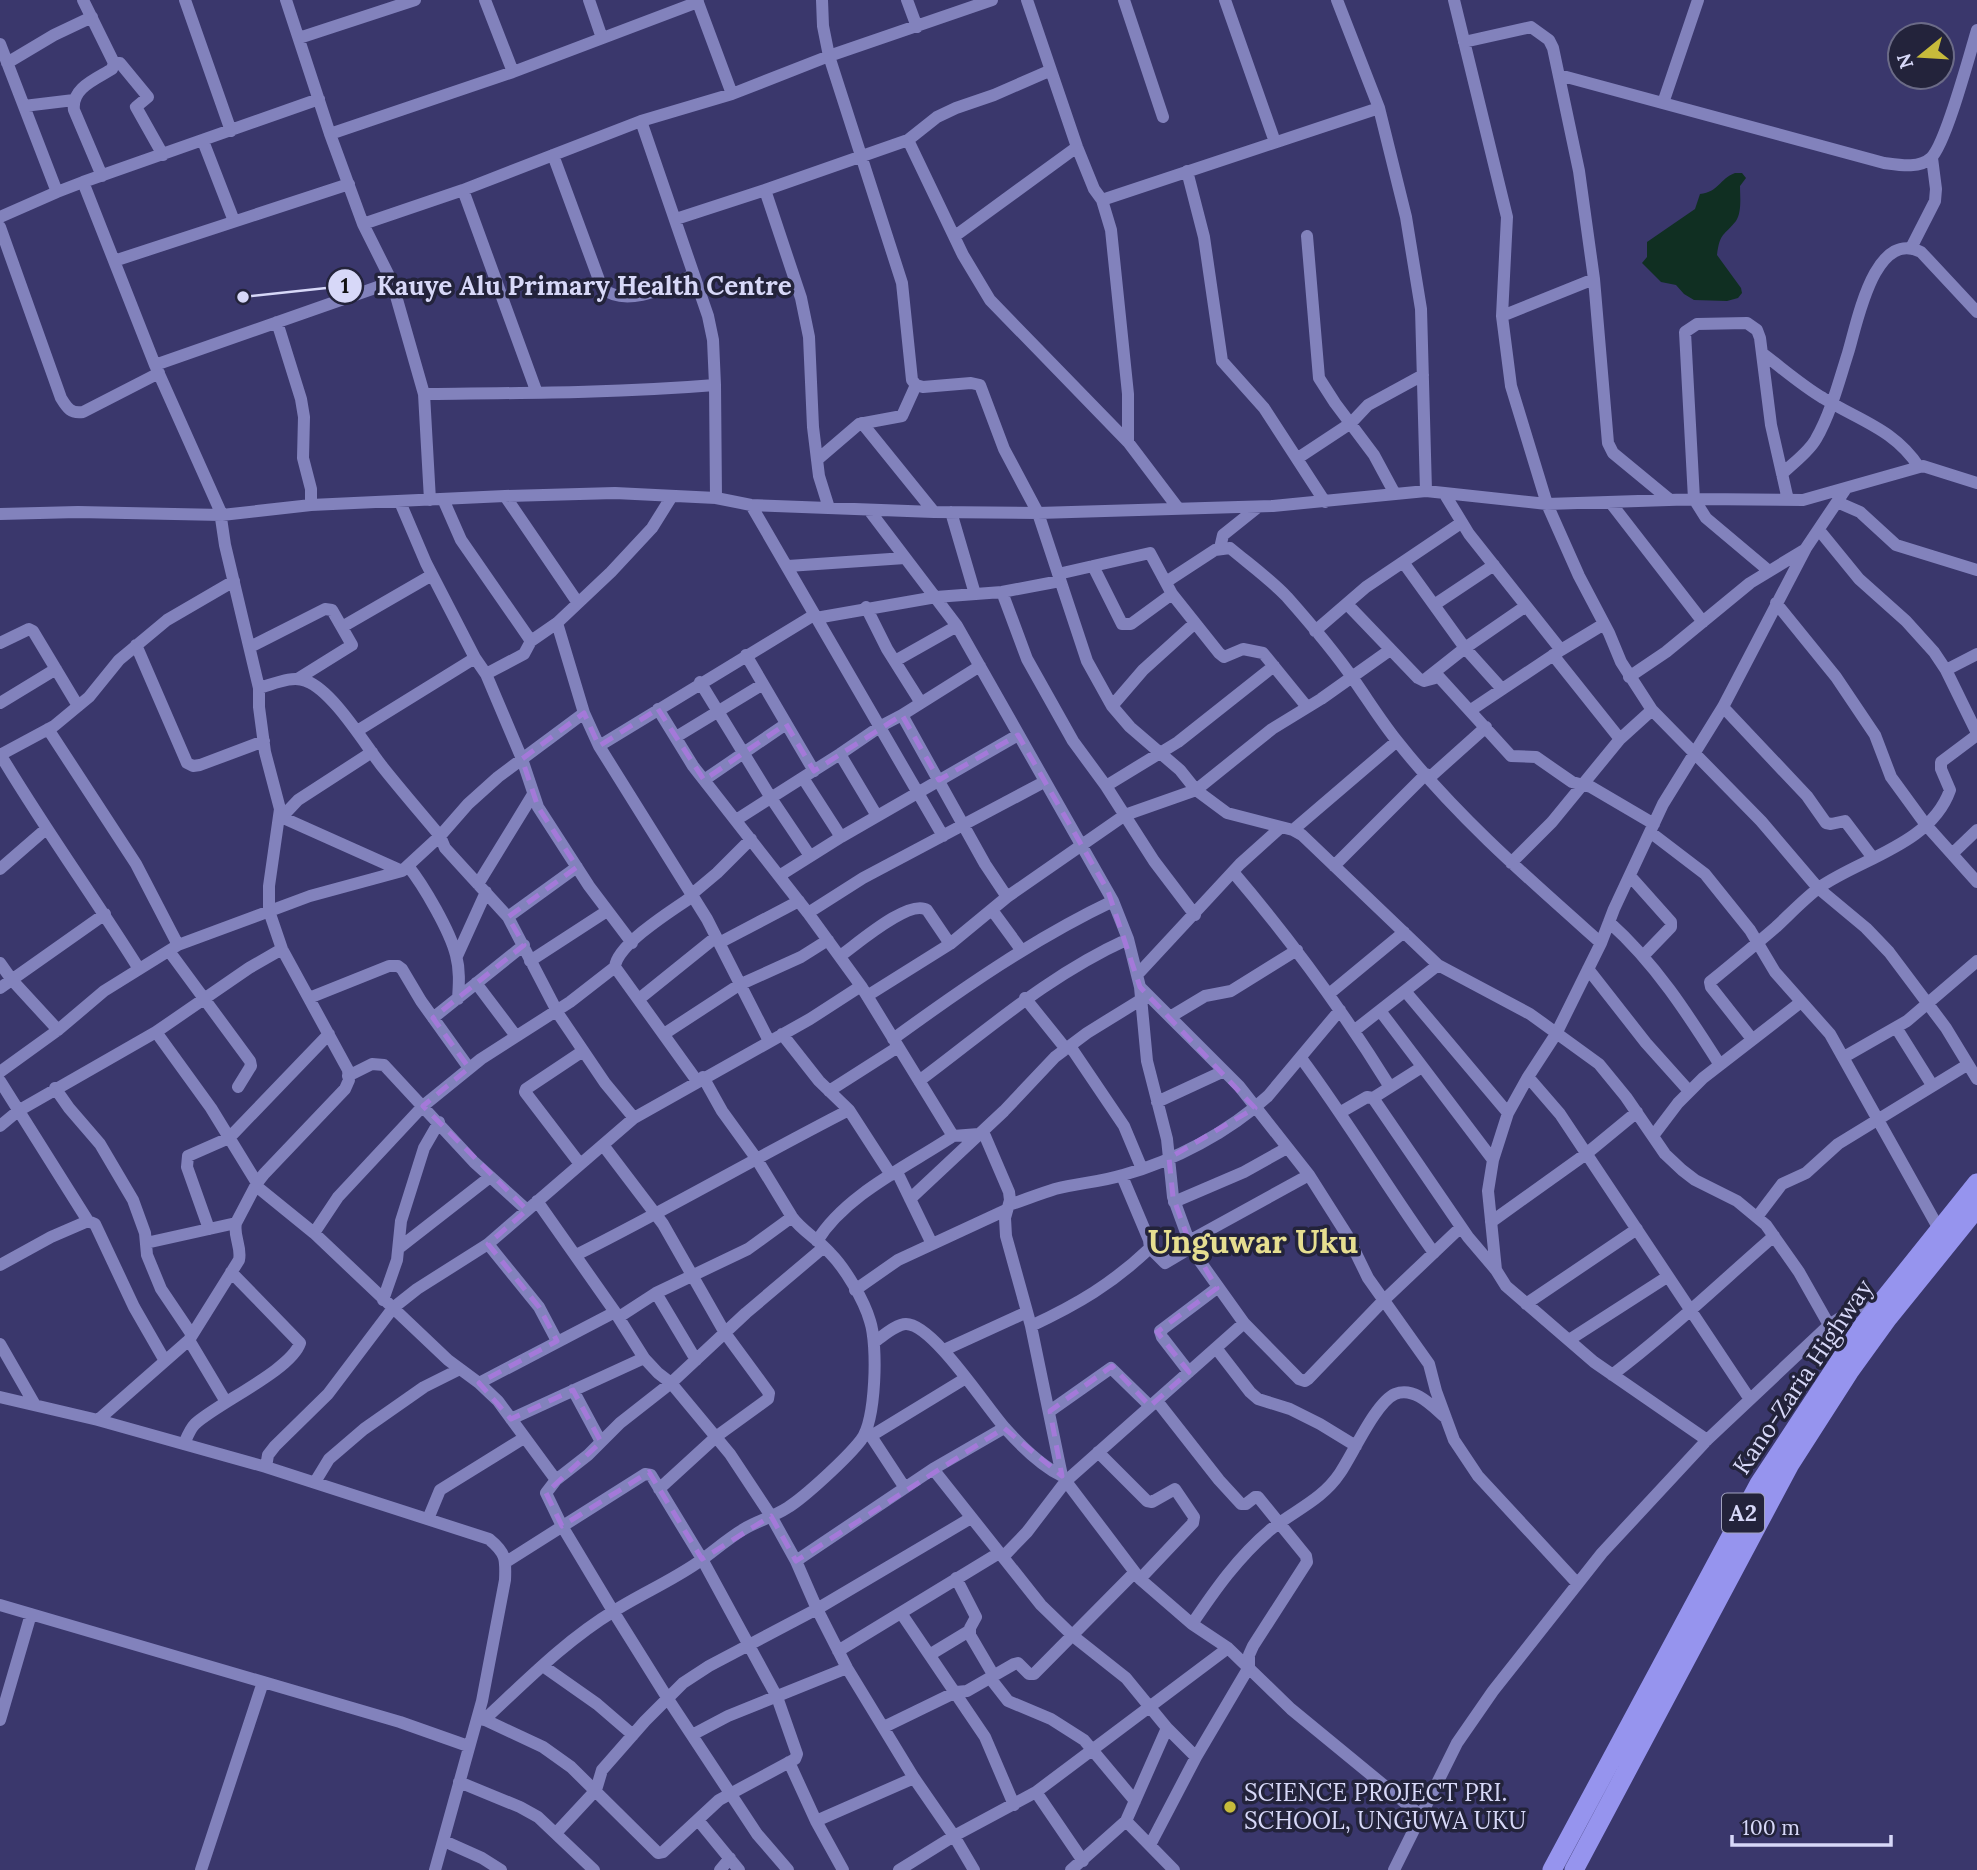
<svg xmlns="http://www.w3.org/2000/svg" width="1977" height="1870" viewBox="0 0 1977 1870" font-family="Lora,serif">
	<rect width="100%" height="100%" fill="#3a376c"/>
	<!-- water -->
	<path fill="#102f22" d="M1735,173h7l4,5 -6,8c0,10 2,26 -4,35 -12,15 -16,11 -19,34l24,33 1,5 -4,5 -11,3 -33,-1 -10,-6 -8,-9 -15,-3 -19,-19 5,-6v-15l48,-33 5,-15c19,-2 19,-15 35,-21z"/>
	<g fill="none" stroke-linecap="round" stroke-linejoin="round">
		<!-- minor -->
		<path stroke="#8282bc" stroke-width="12" d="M83,0l31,63h6l28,34 -12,10 27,48
			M185,0l46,131
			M286,0l44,134 33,90 29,58 32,112 6,106
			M485,0l28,72
			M589,0l13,38
			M697,0l35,94
			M907,0l10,27
			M1027,0l50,147 17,42 8,11
			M1124,0l39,117
			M1225,0l50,142
			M1337,0l42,108 27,109 15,92 5,182
			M1454,0l53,217 -5,99 9,70 36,118 32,72 30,57 12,29 31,48 109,111 57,67 48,40 23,24 57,76 31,51
			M299,38l116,-38
			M1464,42l67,-15 18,13 4,8 26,123 15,108 14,164 5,10 57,47
			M0,44l57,148 26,-10 72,183 67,150 -1,3 4,27 34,143v19l6,45 15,57 -11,77v25l13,38 66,121 1,10 -4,9 -81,85 -7,9 -21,40c-3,13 6,24 3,37l-50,80 -91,80
			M7,63l47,-28 38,-18
			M1559,75l325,88c15,2 35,6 47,-5 15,-14 39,-105 46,-128
			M1663,103l35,-103
			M24,106l50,-6
			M330,134l183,-62 185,-70
			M908,140l29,-23 19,-9 38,-13 55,-24
			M203,141l31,80
			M553,155l49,133c25,21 66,-2 91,-13
			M1187,171l17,66 18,124 42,47 61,94
			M102,176l-28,-66c-3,-22 22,-31 38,-41l2,-6
			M83,182l236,-83
			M463,190l74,203
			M0,217l57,-25
			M676,219l89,-29
			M363,224l100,-34 178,-69 91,-27 97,-38 163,-56
			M0,227l61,171c6,10 10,16 22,14l76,-39
			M955,236l122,-89
			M1307,236l12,142 16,25 39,52 21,39
			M1911,248l24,-47 1,-12 -4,-31
			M114,261l235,-77
			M1502,316l92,-37
			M277,322l24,77 3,18 -1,41 8,31v16
			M1762,353c20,15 39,32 61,45 37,23 71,31 96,69
			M155,365l237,-83
			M715,385l1,113
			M916,385l7,2 48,-4 9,2 24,64 34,64 49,148 25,45 18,21 50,43 16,20 31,23 66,17 9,5 136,130 92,49 69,50 27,33 39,57 17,16 13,10 42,21 29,24 33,47 30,53
			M424,394c97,-1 194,-1 291,-9l-2,-45 -5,-24 -67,-195
			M862,423l72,89
			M1298,458l53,-35 17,-18 55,-30
			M817,460l42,-36 43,-8 14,-31 -4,-5 -10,-97 -73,-227 -6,-30 -1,-26
			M1782,474c11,-11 27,-22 34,-35 15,-26 23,-58 32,-86 9,-29 26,-125 73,-101l56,60
			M1444,493l25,41 92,116
			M505,496l73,107
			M443,499l18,41 70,101
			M400,502l26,61 49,95 11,16 36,85 16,48 51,79 43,57
			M1610,502l93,120
			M1837,502l23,10 36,33 81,25
			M751,505l192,331
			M829,508l-10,-32 -6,-49 -4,-90 -8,-39 -36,-108 143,-50 55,115 27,45 138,142
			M1178,508l-50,-66v-48l-17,-164 -9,-30 277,-92
			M869,510l88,116 156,275c-78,37 -150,87 -220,138
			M951,512l24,82
			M0,514l78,-2 144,3 89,-10 194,-9 110,-3 101,5 35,7 183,7 104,1 235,-7 153,-15 121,13 152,-5 104,1 120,-34 54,17
			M1819,530l40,49 47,42 28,31 12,18 31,63
			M1220,548l3,-13 35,-28
			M1403,562l62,86 37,41
			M788,566l117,-8
			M1093,566l29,58h9l41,-30
			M1769,571l-63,-53 -12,-19 -9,-167 12,-8 50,-1 10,7 3,8 11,87 17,75
			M1058,574l92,-21 22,41 47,59 5,4 19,-8 20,4 44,54
			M1166,582l49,-32 15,-2c19,16 40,31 57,49 23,26 47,54 67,83 14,20 27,41 43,61 59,75 133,139 204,202
			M1002,592l25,67 46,82 33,45 48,75 41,54
			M1776,603l60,74 39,58 16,42 35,48 51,57
			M1347,604l71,74 6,3 15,-4 72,79 25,1 36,25 19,5 63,37
			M1434,605l60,-40
			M866,607l21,42 34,54
			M816,618l120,-21 66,-5 58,-11
			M557,623l27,90 15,33 108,173 62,122
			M342,627l90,-52
			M1315,631l51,-44 95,-64
			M0,643l29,-14 4,2 45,75
			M136,645l51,118 6,3 7,-1 64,-24
			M250,647l75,-38 7,1 20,35 -53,33
			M746,655l68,116
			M1553,655l67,84
			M895,661l62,-35
			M1946,670l31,-16
			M486,674l38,-20 7,-13 26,-18 54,-51 41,-44 20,-32
			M1629,677l37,-25 84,-69 54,-33
			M1427,678l38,-30 61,-42
			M700,682l71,116 39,58
			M259,688c15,-4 33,-13 47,-7 26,9 58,62 75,84 19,24 39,47 59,71l5,12 63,69 51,98 46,68 29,35
			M0,703l56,-34
			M1112,706l31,-36 52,-47
			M1723,707l84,89 19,27 5,1 14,-3 28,37
			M658,709l35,57 115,147 53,73 92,150 26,-2 6,2 24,56 1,8 -5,18 1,18 25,90 31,150 78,103 52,45 36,24 63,61 129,106
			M1471,710l90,-60 43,-26
			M902,715l83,149 22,33
			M48,729l88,135 42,81
			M357,731l118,-73
			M676,737l87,-53
			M599,746l215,-131
			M0,754c44,74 94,143 139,215
			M840,754l37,62
			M0,755l54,-29 35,-29 30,-37 48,-40 67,-39
			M803,778l38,59
			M1429,778l57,-51
			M704,780l82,-56
			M1106,786l72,-44 96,-76
			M279,816l123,55
			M282,817l16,-17 74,-48
			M736,820l104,-66 41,-28 21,-11 78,-49
			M1293,830l104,-89
			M1650,832l55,42 45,56 25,42 55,62 109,195
			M1952,854l25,-24
			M1511,863l41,-41 68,-83 32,-29
			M408,866c16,20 42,65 48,89 4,15 3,29 2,44
			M1334,866l92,-92
			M0,869l46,-40
			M1233,872c58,68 110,139 157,215
			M779,876l62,-39 177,-102
			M1630,876l41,46v5l-27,28
			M478,884l54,-88
			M692,894l25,-21 34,-34
			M693,896c-19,13 -76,48 -78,71l82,114
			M1113,901l15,38 12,48 7,74 20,78 6,58 16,44 10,19 45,63 55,56 6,2 3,-2 75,-78 78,-74
			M992,910l30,41
			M808,913l55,-35 181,-96
			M508,917l69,-50
			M1609,922c46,41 78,91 111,143
			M719,943l80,-42
			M169,951l81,110 1,5 -13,21
			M457,956l29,-64
			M840,956c16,-11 69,-58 87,-46l23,34
			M530,961l77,-50
			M0,963l12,17 46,50
			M1588,969l58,74 43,48
			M1137,975l103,-111 40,-36
			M476,983l40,53
			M0,988l105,-74
			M1141,988l98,98 70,89 38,60 21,43 61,86 7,27 18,49 24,36 98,106
			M1405,991l103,122
			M1329,994l75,-62
			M867,996l83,-52 57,-47 118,-82 71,-25 76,-61 49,-30 69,-49
			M309,998l80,-32h9l4,3 19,32 48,67
			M1025,998l41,51
			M639,999l77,-62
			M1381,1012l112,148
			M1170,1017l35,-21 26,-5 66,-41
			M433,1018l91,-73
			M1897,1029l35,56
			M1355,1030l83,-65
			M156,1032l55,76 46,75
			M664,1034l75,-49 62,-28 27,-17
			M782,1034l37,47 30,29 42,65
			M1752,1039l-41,-52 -1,-5c22,-18 44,-36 66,-55 14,-13 28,-28 44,-40 42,-29 111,-43 130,-97l-9,-21v-7l36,-27
			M1070,1046l54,80 18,43
			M1844,1057l63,-36 70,-60
			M1301,1058c47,63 87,131 133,195
			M0,1072l58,-42 46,-39 74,-46 132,-49 92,-25 38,-35 28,-32 30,-27 86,-64
			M348,1076l24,-12 12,1 90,97 53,48
			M1528,1077l32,37 189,284
			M0,1081l88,140 7,3 39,83 31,54
			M919,1081c70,-52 128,-105 209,-142
			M55,1088l14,20 31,36 33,56 12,33 2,22 14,34 31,46
			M829,1091l69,-44
			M1373,1098l49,-31
			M1157,1102l67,-31
			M1341,1112l26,-15 6,1 95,139 28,33
			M0,1126l18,-15 138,-79 93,-64 33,-19
			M1653,1136l25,-33 25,-25 98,-76
			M603,1145l60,79 62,109 44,60 -1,6 -51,37 -58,53
			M580,1164l-55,-72 1,-3 57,-38
			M897,1172l35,72
			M256,1186l58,47 134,127 31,23 19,18 58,79
			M910,1199l94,-88 51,-54 32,-24 55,-34
			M537,1201l78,111 29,46 14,15 13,10 59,71 41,62 25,45 21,48 30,59 67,110 40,58 20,34
			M1174,1202l70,-30 43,-24
			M1009,1205c15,-5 30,-11 46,-16 22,-6 46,-7 68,-14 51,-14 106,-43 145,-79l72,-86
			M1757,1217l25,-33 24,-11 32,-29 129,-79
			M1491,1222l95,-68 51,-42
			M209,1229l-22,-62 1,-11 41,-18 100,-104
			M314,1233l24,-36 85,-91 58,-47 89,-57 45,-35
			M817,1241c29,-47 91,-75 136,-105
			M1189,1241l120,-66
			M146,1243l90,-20
			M488,1244l51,63 18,34
			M399,1248l91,-71
			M1150,1248l15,15 27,-16
			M576,1255c92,-46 181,-98 273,-145
			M0,1265l51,-28 37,-16
			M855,1290l43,-30 108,-50
			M656,1293l40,67
			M383,1300l14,-40 4,-39 23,-73 15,-26
			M1526,1304l111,-75
			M619,1317l37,-24 92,-44 44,-32
			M1031,1326c47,-22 81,-42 119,-78l-1,-8 -27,-64
			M189,1340l37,62
			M1569,1340l98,-63
			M874,1342c8,-5 22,-18 32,-18 27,0 80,83 99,104 16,18 35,37 57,48
			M0,1344l35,61
			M1216,1348l34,44 8,7 32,10 30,15 36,22
			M944,1350l83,-38
			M1189,1372l-27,-35 -2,-6 57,-43
			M1612,1375c57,-43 108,-92 162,-139
			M479,1383l136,-71
			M573,1390l28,52
			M0,1397l98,23 168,47 223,72c17,14 17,20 16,41l-23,121 -47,169
			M1050,1411l61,-43 39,38
			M511,1419l133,-61
			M867,1430l38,58
			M871,1436l95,-58
			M1707,1440l-113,-78 -88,-76 -10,-16 -8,-79 5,-31 15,-47 20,-36 28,-43 45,-91 13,-34 49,-105 60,-97 83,-159 39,-58
			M184,1444c3,-7 6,-15 11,-20 23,-21 96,-54 105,-81l-69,-71
			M1098,1452l49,49 5,1 23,-13 19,28 -1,6 -53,56
			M266,1467l2,-12 7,-9 53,-52 65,-86 24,-19 71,-45 146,-126 176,-99 51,-33
			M933,1469l108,136 32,31 53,42 41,50 29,29
			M315,1482l14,-23 35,-30 60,-42 34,-17
			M428,1519l12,-29 84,-52
			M1003,1557l24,-25 39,-51 178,-158
			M796,1561l137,-92 71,-41
			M956,1578l20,39 -6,11v7l24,41
			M0,1605l400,117 68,24
			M901,1613l84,124 29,68
			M1192,1624c23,-34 46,-67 78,-94 25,-20 52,-30 70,-57 13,-19 36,-71 55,-79 20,-8 38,13 51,24
			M838,1651l161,-98
			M931,1654l38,-23
			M543,1666l54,38 36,31
			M990,1678l18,23 43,18 33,21 51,61
			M479,1717l64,30 28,20 87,86 5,-1 56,-52 76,-41 2,-5 -20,-57 -75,-138 -51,-84 -6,-1 -139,88
			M0,1720l31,-106
			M484,1720c41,-38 82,-80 130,-109 27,-17 57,-30 83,-48 16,-11 30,-24 47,-34 13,-8 29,-12 43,-21 18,-11 61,-51 74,-68 15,-20 17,-95 9,-119 -6,-21 -25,-53 -40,-68 -12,-14 -28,-22 -38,-36l-36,-59 -34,-47 -19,-34
			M884,1727l72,-35 11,-1 47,-27 4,-1 11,11h5l100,-101
			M692,1735l36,-19 119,-48
			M789,1762l27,59 27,49
			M459,1782l61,25 18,10 56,53
			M1036,1792l47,69
			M698,1820l41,50
			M816,1821l98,-43
			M1126,1821l48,49
			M556,1833l40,-43 6,-20 43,-49 38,-38 26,-17 108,-57 154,-91
			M444,1841l38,17 19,12
			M1150,1845l46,-88 53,-90v-12l4,-9 54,-84 -1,-6 -48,-59h-3l-9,7h-5l-22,-24 -62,-79
			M201,1870l62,-188
			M720,1870l10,-12
			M788,1870l-31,-36 -89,-135 -55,-88 -51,-85 -16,-33 10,-13 32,-25 32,-32 51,-40 75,-70 78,-66
			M899,1870l55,-34 82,-44 192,-144
			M1071,1870l55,-49 41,-93
			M1394,1870l63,-127 36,-52 109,-138 105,-113 122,-115 28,-18 25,-7"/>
		<!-- trunk -->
		<path stroke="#9694ee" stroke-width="19" d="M1552,1870l207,-386 105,-160 113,-141
			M1574,1870l216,-406 59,-92 39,-54 89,-110"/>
	</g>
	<!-- marked area -->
	<path fill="none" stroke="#a479d9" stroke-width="5" stroke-dasharray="14 9" stroke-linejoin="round" d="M658,709l46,71 82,-56 28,47 88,-56 37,65 79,-45 90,156 32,96 115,121 -86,50 4,39 16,44 28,47 -60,44 32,40 -39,34 -38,-40 -62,45 12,65 -58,-48 -208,133 -25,-45 -69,43 -53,-87 -87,54 -16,-33 55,-51 -28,-52 -62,29 -32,-36 78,-42 -18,-34 -51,-63 39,-34 -104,-104 46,-38 -36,-50 91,-73 -16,-28 69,-50 -39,-60 -16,-48 62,-46 15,33z"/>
	<!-- markers -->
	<circle fill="#c7bb3b" stroke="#23233b" stroke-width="2.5" cx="1230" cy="1807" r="7"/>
	<g text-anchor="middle" stroke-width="7" stroke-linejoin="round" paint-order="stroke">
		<!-- shield labels -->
		<rect fill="#23233b" stroke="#a1a2bf" stroke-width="2" x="1722" y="1493.5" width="42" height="39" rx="5"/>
		<g font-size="23" font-weight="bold" fill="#d7d8f8">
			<text x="1743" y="1521">A2</text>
		</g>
		<!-- street labels -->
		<g font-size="24" fill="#d7d8f8" stroke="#23233b">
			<text transform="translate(1803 1377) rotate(-56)" y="8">Kano-Zaria Highway</text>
		</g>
		<!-- poi labels -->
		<g font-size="24" fill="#d7d8f8" stroke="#23233b" text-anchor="start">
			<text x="1244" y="1801">SCIENCE PROJECT PRI.<tspan x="1244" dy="28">SCHOOL, UNGUWA UKU</tspan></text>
		</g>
		<!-- district labels -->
		<g font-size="32" font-weight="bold" fill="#e6de90" stroke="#23233b">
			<text x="1253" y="1253">Unguwar Uku</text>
		</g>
	</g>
	<!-- callouts -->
	<path fill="none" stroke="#d7d8f8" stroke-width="2.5" d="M243 297L345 286"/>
	<g fill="#d7d8f8" stroke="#23233b" stroke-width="2.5">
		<circle cx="243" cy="297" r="7"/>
		<circle cx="345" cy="286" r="18"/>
	</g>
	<g font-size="21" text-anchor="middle" font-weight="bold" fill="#111">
		<text x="345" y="293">1</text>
	</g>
	<g font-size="26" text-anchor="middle" font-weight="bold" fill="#d7d8f8" stroke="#23233b" stroke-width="7" stroke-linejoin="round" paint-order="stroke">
		<text x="584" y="295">Kauye Alu Primary Health Centre</text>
	</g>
	<!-- north arrow -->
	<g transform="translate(1921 56) rotate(252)"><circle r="33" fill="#23233b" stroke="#6b6b87" stroke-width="2"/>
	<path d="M0-5L12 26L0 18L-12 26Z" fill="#c7bb3b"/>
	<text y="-10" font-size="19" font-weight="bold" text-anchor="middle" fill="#d7d8f8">N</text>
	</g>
	<!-- scale -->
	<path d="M1732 1835v10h159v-10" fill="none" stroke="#d7d8f8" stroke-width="3.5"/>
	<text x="1742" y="1835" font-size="21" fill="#d7d8f8" stroke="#23233b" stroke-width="5" paint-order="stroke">100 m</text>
</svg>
